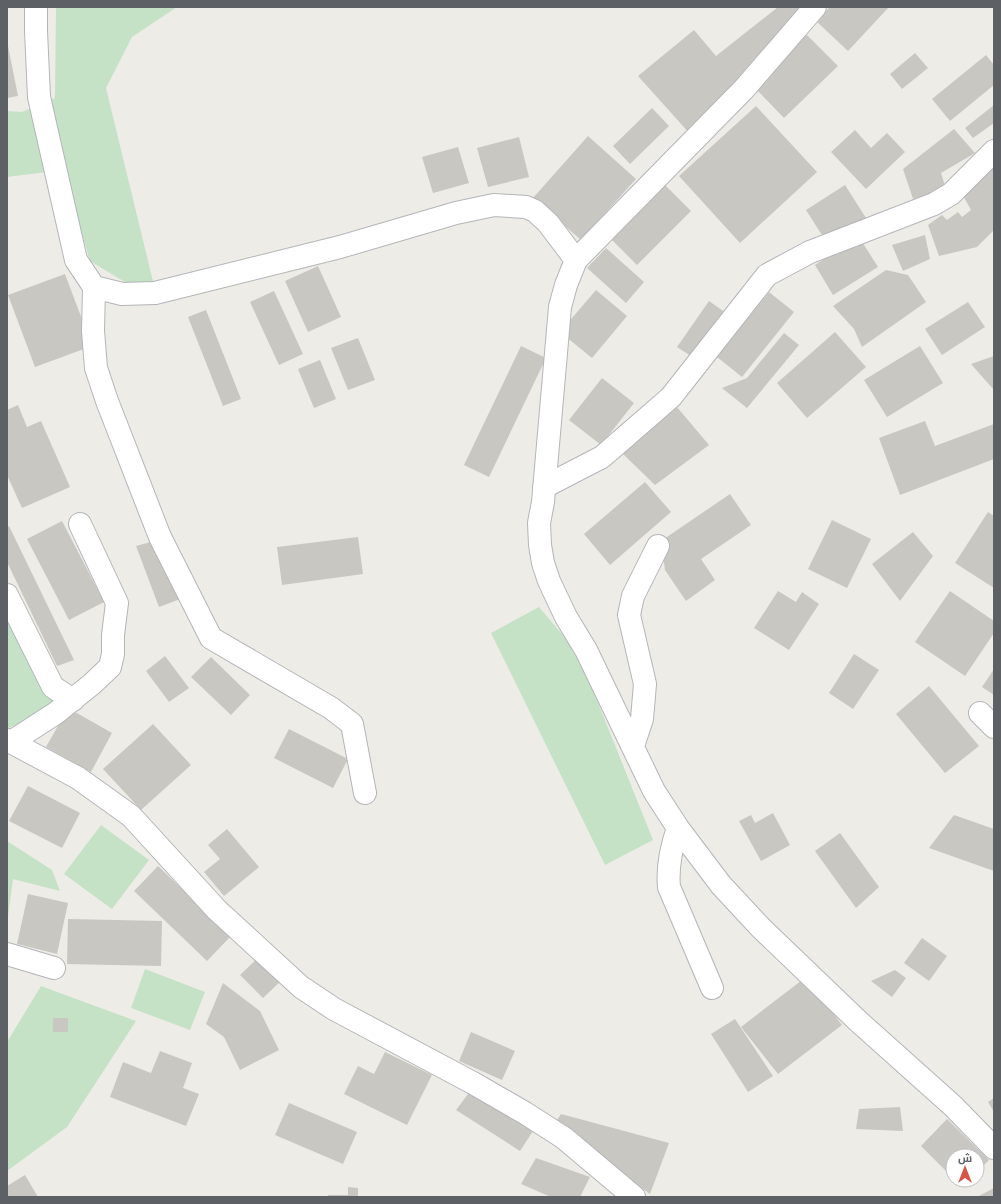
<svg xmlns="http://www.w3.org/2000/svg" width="1001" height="1204" viewBox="0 0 1001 1204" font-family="Karla,Cairo,sans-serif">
	<rect width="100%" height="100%" fill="#eeece6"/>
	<!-- green -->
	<path fill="#c5e2c6" d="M56,7h121l-45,30 -26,51 52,214 -68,-41 -27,-91 -56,7v-66l15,1 33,-14z
		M7,597l53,106 -53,26z
		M539,607l39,46 75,187 -48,25 -114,-232z
		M101,825l48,35 -37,49 -48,-35z
		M7,841l45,29 8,21 -47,-12 -6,45z
		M145,969l60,23 -15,38 -59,-22z
		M41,986l95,35 -69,106 -60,44v-129z"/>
	<!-- building -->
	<path fill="#c9c7c2" d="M778,7h33l-120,128 -53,-59 56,-46 22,26z
		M830,7h59l-41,44 -32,-30z
		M806,34l32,32 -54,52 -31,-32z
		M7,41l11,55 -11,2z
		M915,53l13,15 -26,21 -12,-15z
		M986,55l8,10v20l-44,36 -18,-22z
		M994,105v18l-21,15 -8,-10z
		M756,106l61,66 -77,71 -61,-67z
		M652,108l17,18 -39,38 -17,-18z
		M954,129l21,24 -34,20 5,16 -33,10 -10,-30z
		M855,130l16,18 16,-15 18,19 -39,37 -35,-37z
		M588,136l48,43 -55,61 -48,-42z
		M519,137l10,40 -41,10 -11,-39z
		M458,147l11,36 -36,10 -11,-36z
		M994,160v70l-17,17 -38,9 -11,-31 14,-10 5,5 11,-8 4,5 9,-7 -10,-18z
		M664,184l27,27 -54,54 -27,-27z
		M845,185l21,33 -39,25 -21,-33z
		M925,235l5,24 -27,12 -11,-26z
		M859,237l19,30 -45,28 -18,-30z
		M606,248l38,34 -18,21 -39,-35z
		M318,266l23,51 -33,15 -23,-51z
		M886,270l22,5 18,27 -64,45 -8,-18 -21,-23z
		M65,274l27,72 -57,21 -27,-72z
		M596,290l31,26 -35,42 -32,-26z
		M274,291l29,63 -24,11 -29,-63z
		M769,292l25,20 -52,65 -25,-20z
		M709,301l17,12 -32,45 -17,-11z
		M968,302l17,25 -43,28 -17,-26z
		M206,310l35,89 -18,7 -35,-89z
		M835,332l31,35 -59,51 -30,-35z
		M784,333l15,12 -52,63 -25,-20 25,-10z
		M358,338l17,42 -27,10 -17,-42z
		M521,346l25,12 -57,119 -25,-12z
		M920,346l23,37 -56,34 -23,-37z
		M994,356v34l-23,-26z
		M320,360l16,39 -22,9 -16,-39z
		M602,378l32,25 -33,42 -32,-25z
		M18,405l9,22 14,-6 29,66 -48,21 -15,-33v-65z
		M677,407l32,38 -54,40 -32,-31z
		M925,421l10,25 59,-22v35l-94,36 -21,-57z
		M645,482l26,30 -61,53 -26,-31z
		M730,494l21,31 -50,34 14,21 -29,21 -21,-31 -4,-29z
		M988,512l6,4v72l-39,-25z
		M832,520l39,19 -24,49 -39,-19z
		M62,521l42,81 -35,18 -42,-81z
		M9,526l65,134 -17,6 -50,-104v-35z
		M913,532l20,24 -33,45 -28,-37z
		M358,537l5,37 -81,11 -5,-38z
		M158,540l25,58 -24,9 -23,-61z
		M778,591l18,11 6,-10 17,12 -30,46 -35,-22z
		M950,591l44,30v12l-29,43 -50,-34z
		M854,654l25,16 -26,39 -24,-16z
		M165,656l24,32 -20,14 -23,-31z
		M211,657l39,38 -19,20 -40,-38z
		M994,669v26l-12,-8z
		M929,686l50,60 -34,27 -49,-59z
		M68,708l44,25 -21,39 -45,-25z
		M153,724l38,41 -50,45 -38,-41z
		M289,729l59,30 -15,29 -59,-30z
		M28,786l52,27 -18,35 -53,-27z
		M773,813l17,32 -29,16 -22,-40 12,-6 4,8z
		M954,815l40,14v42l-65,-23z
		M227,829l32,38 -35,29 -20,-24 16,-13 -12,-14z
		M840,833l39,54 -23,21 -41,-57z
		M158,866l73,70 -24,25 -73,-70z
		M28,894l40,9 -11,51 -40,-10z
		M68,919l94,2 -1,45 -94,-2z
		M922,938l25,18 -18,25 -25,-18z
		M261,955l23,23 -21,20 -23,-23z
		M895,970l11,8 -14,19 -21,-16z
		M806,977l36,48 -64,49 -37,-47z
		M223,983l37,28 19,39 -39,20 -16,-33 -18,-13z
		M53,1018h15v14h-15z
		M735,1019l38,57 -25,16 -37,-58z
		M471,1032l44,19 -13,29 -43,-19z
		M160,1051l32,12 -9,25 16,6 -13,32 -76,-29 13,-35 28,11z
		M385,1052l47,23 -25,50 -63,-31 14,-28 16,8z
		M471,1090l64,38 -15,23 -64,-41z
		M994,1098v14l-6,-10z
		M289,1103l68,29 -14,32 -68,-29z
		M900,1107l3,24 -47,-2 3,-20z
		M561,1114l108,29 -19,51 -97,-68z
		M947,1119l42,41 -12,12v-16h-24v22l-32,-32z
		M536,1158l54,19 -10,20h-29l-30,-13z
		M25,1175l13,22h-31v-11z
		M955,1180h15l-7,7z
		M348,1187l10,1v9h-30v-2h20z
		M994,1188v9h-17z"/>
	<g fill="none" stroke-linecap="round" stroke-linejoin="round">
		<defs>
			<path id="minor" d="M36,7v24l3,66 37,163 18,27 28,7 33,-1 185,-46 116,-34 38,-8 32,2 9,4 13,12 28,37
				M815,7l-71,82 -168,171 -10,25 -6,22 -17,195 -4,21 1,22 3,18 6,18 17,36 20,33 68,141 24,37 43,57 40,43 97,93 95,85 41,42
				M94,287l-1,44 3,37 11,33 53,136 51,101 120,70 21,16 13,69
				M544,487l58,-30 69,-60 96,-122 43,-23 124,-48 17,-10 43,-43
				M7,595l46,92 20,13
				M980,713l14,14
				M7,740l71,38 53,38 86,94 84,77 33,22 139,74 52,30 39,25 70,59
				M11,742l45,-29 36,-29 18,-17 3,-13v-19l4,-32 -37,-79
				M633,746l9,-27 3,-35 -16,-69 4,-19 25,-50
				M678,828c-7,20 -11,38 -9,59l43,101
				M7,954l47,14"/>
		</defs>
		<!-- minor casing -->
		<use href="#minor" stroke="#b3b5b9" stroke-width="24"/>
		<!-- minor -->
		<use href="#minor" stroke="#fff" stroke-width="22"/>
	</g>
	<!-- border -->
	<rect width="1001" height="1204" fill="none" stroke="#5d6064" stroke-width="16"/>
	<!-- north arrow -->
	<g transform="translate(965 1168)"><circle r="19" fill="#ffffff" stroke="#bebfc1"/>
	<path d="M0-3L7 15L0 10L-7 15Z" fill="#d55445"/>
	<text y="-6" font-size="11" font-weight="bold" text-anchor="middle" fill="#5d6064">ش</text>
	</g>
</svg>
